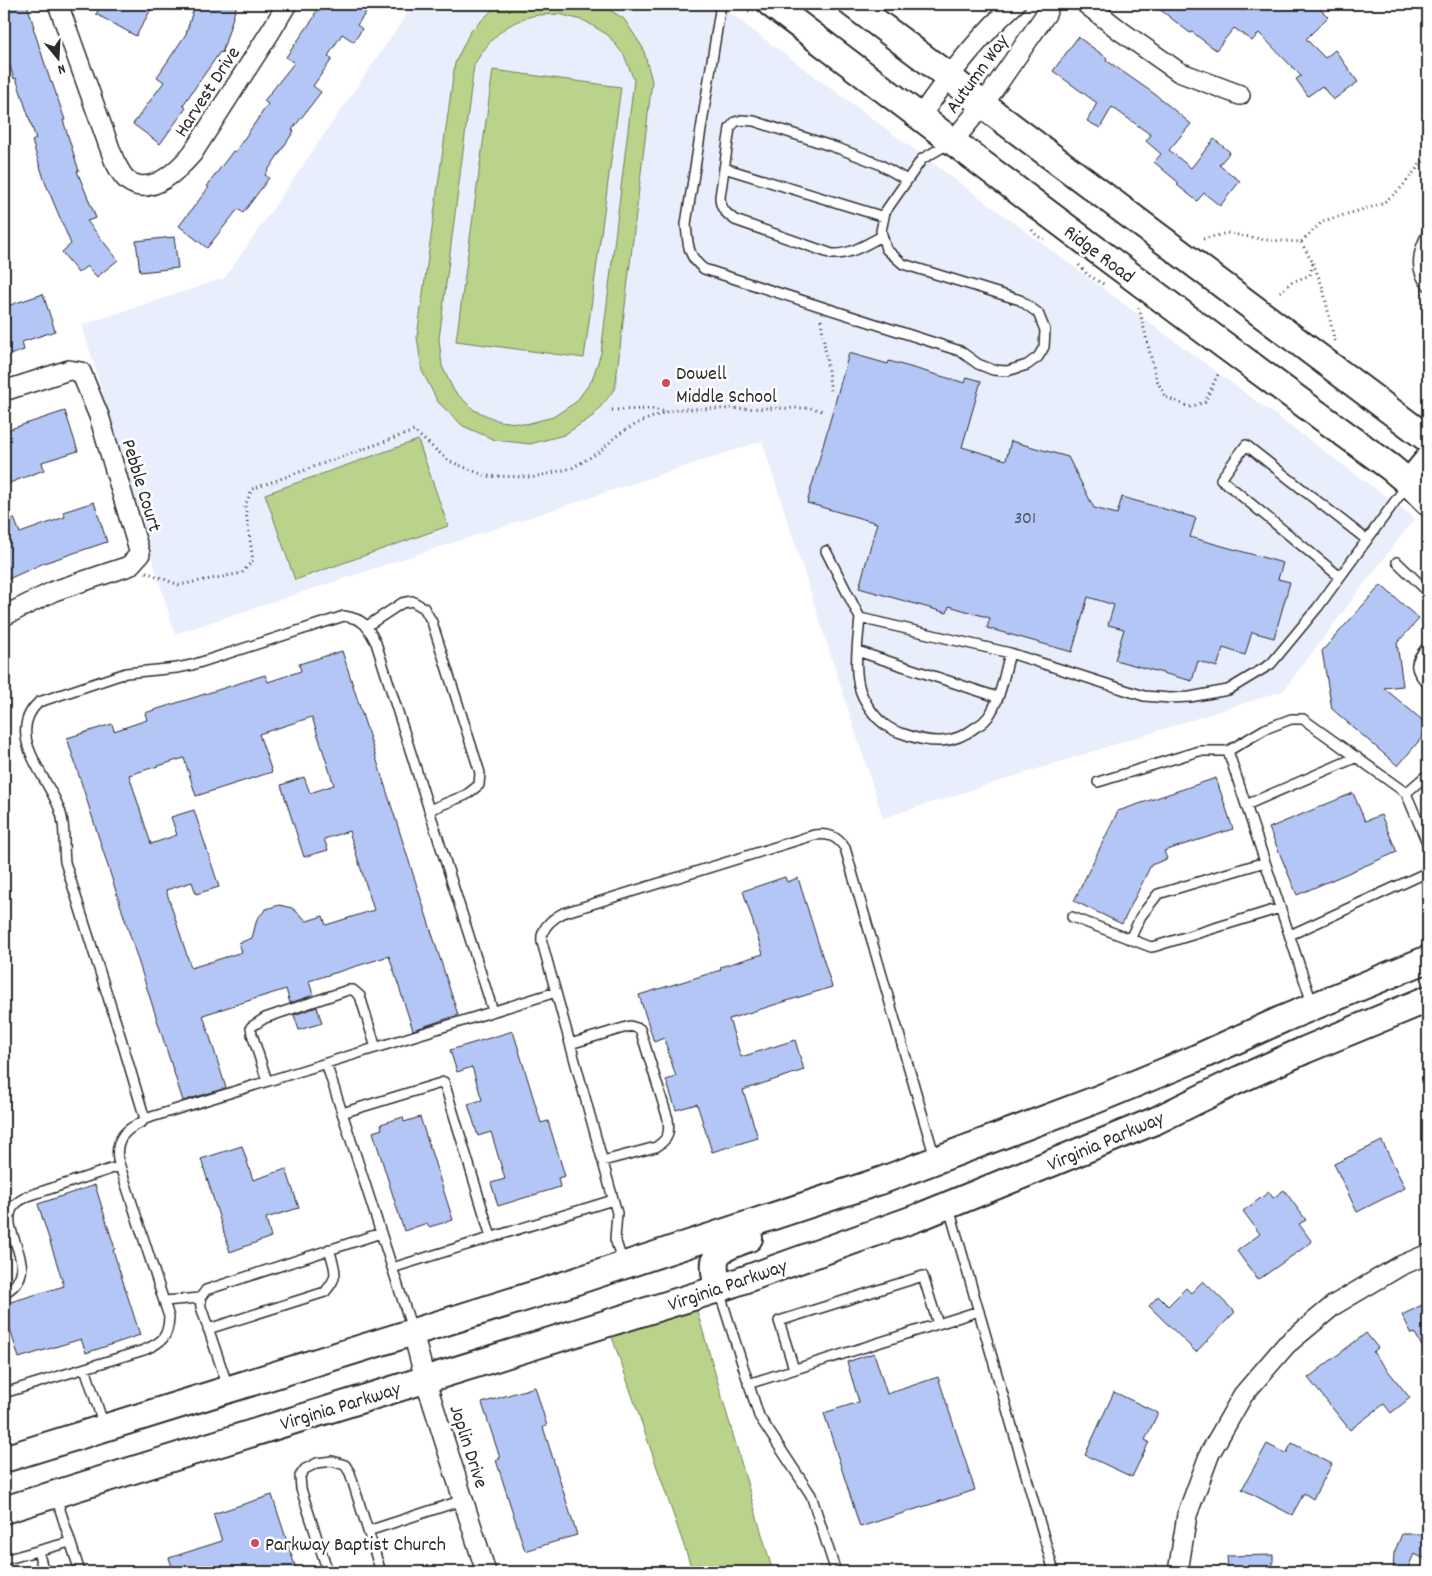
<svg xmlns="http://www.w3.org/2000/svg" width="1432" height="1576" viewBox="0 0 1432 1576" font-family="Dekko,sans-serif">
	<rect width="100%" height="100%" fill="#fff"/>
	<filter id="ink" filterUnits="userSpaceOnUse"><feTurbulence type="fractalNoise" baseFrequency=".02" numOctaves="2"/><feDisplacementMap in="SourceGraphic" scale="10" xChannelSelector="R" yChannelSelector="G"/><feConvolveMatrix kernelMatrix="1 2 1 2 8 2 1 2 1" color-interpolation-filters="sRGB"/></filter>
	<g filter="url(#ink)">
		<!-- built -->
		<path fill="#e8eefc" d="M414,4h305l29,23 667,491 -57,74 -75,99 -400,127 -121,-377 -587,193 -93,-309 143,-47z"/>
		<!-- green -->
		<path fill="#bad38a" stroke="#727f5a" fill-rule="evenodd" d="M503,4h98l23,15 19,29 9,33 -37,308 -22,27 -29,19 -34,9 -35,-4 -32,-14 -25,-24 -16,-31 -5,-34 38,-274 15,-31 25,-25zM559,14l26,7 23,14 16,20 10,25 -33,273 -9,27 -16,22 -23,15 -27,7 -27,-3 -25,-11 -20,-19 -12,-25 -3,-27 35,-274c15,-25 29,-41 58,-49 8,-2 19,-1 27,-2z
			M493,70l128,17 -37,271 -128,-17z
			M418,440l30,86 -153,54 -30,-86z
			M697,1311l76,261h-80l-82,-238z"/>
		<!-- building -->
		<path fill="#b4c6f6" stroke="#2b2b2b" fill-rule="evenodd" d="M4,4h23l7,23h-1l18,56 1,-1 13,38h-2l16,51h-2l19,47 -9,3 31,39 -21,17 -10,-11 -9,7 -16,-21 9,-8 -26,-62 -13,-41 4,-2 -20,-61 -2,1 -10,-32z
			M102,4h52l-18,32 -40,-22z
			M195,4h42l-15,49 -2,-1 -37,53 3,3 -26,36 -27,-20 31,-42 -7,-5 29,-43z
			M321,4h51l-15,21 5,4 -8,13 -12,-8 -14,22 4,3 -19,27 8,6 -29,38 2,1 -29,44 4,3 -26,35 -5,-4 -31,39 -28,-22 30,-39 -2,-1 26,-35 2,1 33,-48 -4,-3 30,-38 -8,-6 29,-41 -1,-1z
			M1153,4h162l13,13 -22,22 19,19 10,-8 23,32 -25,18 -11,-14 -14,10 -12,-17 5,-3 -42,-43 -7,8 -18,-13 -18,22 -24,-18 -2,1z
			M1078,37l29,21 -1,2 50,35 35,29 -22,26 22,18 23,-29 16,13 -11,13 21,16 -20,25 -16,-13 -7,8 -20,-16 2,-2 -25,-21 7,-8 -15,-13 5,-6 -39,-28 -12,21 -13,-7 10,-18 -44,-32z
			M174,237l4,31 -38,4 -4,-31z
			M43,294l12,37 -33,11 2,8 -20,7v-50z
			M849,353l39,11 1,-3 76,22 2,-6 14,4 -19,66 44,13 5,-19 57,16 26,51 23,6 5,-17 74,21 -6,19 93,26 -5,16 12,3 -16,56 -22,-6 -7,23 -22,-7 -6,19 -19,-6 -6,20 -77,-21 9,-31 -16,-4 6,-20 -26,-8 -16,55 -85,-24 3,-10 -41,-12 -2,7 -88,-25 18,-65 -70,-20z
			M65,411l13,40 -36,11 2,8 -40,15v-54z
			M94,502l13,40 -63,21 -40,18v-58l10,-5 6,15 45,-16 -2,-5z
			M1381,585l38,34 -22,24 6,43 -19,2 44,37v5l-30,36 -66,-57 -10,-58z
			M342,651l116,364 -45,15 -24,-74 -80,25 4,14 -23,8 -4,-14 -83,26 23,73 -43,13 -116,-363 45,-14 2,7 33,-11 -2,-7 120,-38 3,7 33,-11 -2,-7zM312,717l22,68 -24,8 -6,-16 -23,8 23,72 24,-7 -4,-11 25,-8 25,79 -48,15 -3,-9 -16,5 -15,-13 -13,-3 -13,4 -9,10 -5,19 -13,5 3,9 -51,16 -25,-78 26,-8 4,12 23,-7 -25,-77 -23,7 6,18 -26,9 -22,-69 55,-17 12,38 76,-24 -13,-38z
			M1216,778l17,51 -69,22 3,8 -16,6 -29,59 -48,-23 44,-90z
			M1353,793l12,28 16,-6 16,37 -100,43 -28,-67z
			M785,877l2,5 11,-4 34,109 -103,32 12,38 54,-17 9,30 -61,20 15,48 -46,14 -15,-48 -21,6 -10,-30 10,-3 -12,-39 -10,4 -15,-47 82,-25 -1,-3 43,-13 -20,-63z
			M317,1007l5,16 -23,7 -5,-15z
			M513,1031l28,92 7,-2 17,55 -7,2 2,9 -62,19 -7,-23 14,-4 -14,-47 -13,4 -10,-32 14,-4 -10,-33 -15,5 -7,-22z
			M403,1117l1,5 16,-5 33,103 -24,7 -2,-4 -23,8 -31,-99 9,-3 -1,-5z
			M1382,1141l23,47 -48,24 -23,-48z
			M242,1146l11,34 33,-11 13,39 -33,10 5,19 -41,15 -29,-93z
			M95,1185l20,64 -2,1 27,85 -54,18 -5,-14 -62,19 -15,-48v-6l60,-18 -26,-82z
			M1284,1190l22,30 -7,4 13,18 -54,38 -21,-29 23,-17 -17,-23 26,-19 4,6z
			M1203,1281l32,31 -39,40 -47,-46 9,-10 10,10 18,-18 5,5z
			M1428,1302v56l-13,-25 -3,1 -10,-19z
			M1366,1333l12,15 -5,4 37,46 -19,15 -7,-9 -34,26 -42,-52z
			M874,1353l13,41 51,-17 37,113 -115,37 -36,-114 35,-11 -12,-40z
			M535,1387l12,39 -4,1 34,108 -52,16 -29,-91 4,-2 -18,-55z
			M1114,1392l44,21 -13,27 4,2 -17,35 -47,-22z
			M1292,1443l40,21 -19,35 -9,-6 -12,22 -50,-26 25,-45 19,10z
			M272,1495l25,77h-123l-5,-14 53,-17 -9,-27z
			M1402,1534h21l5,2v24l-14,-6 -8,18h-13l1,-19z
			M1273,1555v17h-45l-1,-16z"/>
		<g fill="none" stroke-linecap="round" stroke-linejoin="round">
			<defs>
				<path id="service" d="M721,4l-35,220c2,20 1,32 18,45l256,82 18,13 15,6 14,1 20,-6 11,-8 6,-10 1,-17 -7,-17 -18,-13 -117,-36 -17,-15 -5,-18 4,-19 37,-53 28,-16
					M724,168l160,49
					M1428,232c-10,18 -15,38 0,54
					M882,236c-15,8 -32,19 -50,18l-97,-34c-9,-7 -15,-11 -15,-23l10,-69 5,-6 7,-2 12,1 86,28 39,15 28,16
					M826,551l34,67
					M1397,562l31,30
					M1340,577l-119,-98 25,-34 121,95
					M367,626l35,-23 10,-2 12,7 8,14 48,151 -1,12 -13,10 -37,15
					M1428,646c-14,16 -16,22 0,38
					M857,651l140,46
					M1010,653c-6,21 -9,46 -22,64 -3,4 -8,8 -12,10 -23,18 -45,17 -72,7 -7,-2 -14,-5 -20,-10 -8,-6 -16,-17 -21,-27 -11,-21 -5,-56 -3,-79l150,35 134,43 26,2 20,-1 38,-7 43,-26 47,-57 89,-122
					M1098,782l101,-31h29
					M1406,793l22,-19
					M1246,805l111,-48
					M1072,917l79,30 5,-1 124,-38
					M1290,935l138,-63
					M1130,939l11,-23 17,-22 107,-32
					M1313,1006l-85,-255 37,-22 26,-10h12l103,74 22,52
					M570,1044l60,-18 10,3 28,90c2,15 0,20 -12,28l-53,14
					M326,1063l86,266
					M267,1081l-15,-47 -1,-7 14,-9 83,-28h5l7,6 16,52
					M342,1113l102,-31 47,155
					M145,1119l-25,-84 -55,-173c-2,-18 1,-38 -6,-54 -12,-32 -55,-74 -20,-106l87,-29 51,-5 15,-3 152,-49c20,3 23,9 32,27l117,368
					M949,1208l105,364
					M623,1263l-8,-24 2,-26 -75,-271c-2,-14 10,-23 21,-29l251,-78c14,-2 23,1 31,13l90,310
					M392,1268l221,-68
					M719,1291l40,125 52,79 25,77
					M4,1293c40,-22 -2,-56 7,-82 3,-8 10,-11 17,-15l92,-30
					M164,1301l36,-3
					M208,1329l117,-37c15,-17 10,-22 4,-43
					M85,1368l19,58
					M794,1369l-15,-48 144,-45 15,48
					M748,1384l231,-73
					M228,1387l-27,-80 -1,-9 6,-8 175,-57
					M4,1393l140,-43c19,-8 24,-13 25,-33l-51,-157c-2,-14 1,-24 13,-32 6,-4 10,-4 14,-9l411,-127
					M56,1497l24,75
					M38,1551l6,21
					M4,1560l66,-18
					M328,1572l-27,-83 -1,-13 5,-7 12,-6 15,-2 13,4 5,8 18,58
					M381,1572l-13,-41 95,-31"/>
				<path id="minor" d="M58,4l56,156c4,7 7,15 13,20 23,18 51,-10 65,-26l79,-123 16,-27
					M1086,4l36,28 57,40 61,23
					M920,117c28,-41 58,-80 95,-113
					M952,142l31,-37 63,-91 4,-10
					M4,391l65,-21 12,2 18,44 41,138 -11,12 -75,25 -50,25
					M413,1333l12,46 61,193
					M1178,1572l9,-57 23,-62 33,-58 43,-50 48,-40 66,-39 28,-12"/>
				<path id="secondary" d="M771,4c206,156 411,312 619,463l19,16 19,19
					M852,4l96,72 35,29 445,334
					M1409,483l19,-23
					M718,1289c-8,-38 -3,-38 31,-51
					M4,1459l545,-169 334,-110 215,-81 92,-38 93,-42 145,-60
					M4,1510l714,-221 201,-72 64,-26 174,-71 77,-38 71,-32 123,-51"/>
			</defs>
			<!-- service casing -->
			<use href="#service" stroke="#2b2b2b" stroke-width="12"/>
			<!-- minor casing -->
			<use href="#minor" stroke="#2b2b2b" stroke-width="22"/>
			<!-- secondary casing -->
			<use href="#secondary" stroke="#2b2b2b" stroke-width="30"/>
			<!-- path -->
			<path stroke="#2b2b2b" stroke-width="3" stroke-dasharray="1 4" stroke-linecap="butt" d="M735,4l18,9
				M1032,230l5,6 7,3
				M1203,239l24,-6 39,7 35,2 22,-21 59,-17 18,-15 28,-34
				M1313,263l10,25 12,55
				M1079,265l9,10 17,10
				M1280,292l12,-10 18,-7 3,-12 -12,-21
				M1139,308l17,70 9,19 25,10 15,-5 13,-28
				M821,320l10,72
				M612,410l40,-1 14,3
				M146,572l33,13 63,-12 11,-13 -8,-54 7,-17 162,-58 35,30 37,15 48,1 38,-9 27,-16 20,-18 21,-12 26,-10 14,-3 130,-1 14,3"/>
			<!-- service -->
			<use href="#service" stroke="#fff" stroke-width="9"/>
			<!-- minor -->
			<use href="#minor" stroke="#fff" stroke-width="19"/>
			<!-- secondary -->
			<use href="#secondary" stroke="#fff" stroke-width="26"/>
		</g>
	</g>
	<!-- markers -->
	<g fill="#d1495b" stroke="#fff" stroke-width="2">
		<circle cx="666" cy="383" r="5"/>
		<circle cx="255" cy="1543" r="5"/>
	</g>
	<g text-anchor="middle" stroke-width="5" stroke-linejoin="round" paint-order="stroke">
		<!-- number labels -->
		<g font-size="18" fill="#4d525e">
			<text x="1025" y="523">301</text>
		</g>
		<!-- street labels -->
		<g font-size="20" fill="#2b2b2b" stroke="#fff">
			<text transform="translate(976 73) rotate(-54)" y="7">Autumn Way</text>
			<text transform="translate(206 91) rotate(-57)" y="7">Harvest Drive</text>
			<text transform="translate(1100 253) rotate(37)" y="7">Ridge Road</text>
			<text transform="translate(143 485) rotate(73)" y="7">Pebble Court</text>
			<text transform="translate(1105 1140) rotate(-23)" y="7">Virginia Parkway</text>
			<text transform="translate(727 1284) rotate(-19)" y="7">Virginia Parkway</text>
			<text transform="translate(340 1405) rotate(-17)" y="7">Virginia Parkway</text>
			<text transform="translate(470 1446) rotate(72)" y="7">Joplin Drive</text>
		</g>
		<!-- poi labels -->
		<g font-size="20" fill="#2b2b2b" stroke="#fff" text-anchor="start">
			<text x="676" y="379">Dowell<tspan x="676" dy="23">Middle School</tspan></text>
			<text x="265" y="1550">Parkway Baptist Church</text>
		</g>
	</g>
	<!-- margin -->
	<rect width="1432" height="1576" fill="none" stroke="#fff" stroke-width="20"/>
	<rect x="10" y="10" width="1412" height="1556" fill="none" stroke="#2b2b2b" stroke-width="2" filter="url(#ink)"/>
	<!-- north arrow -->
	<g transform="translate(58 58) rotate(162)" stroke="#ffffff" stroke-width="4" paint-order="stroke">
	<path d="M0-4L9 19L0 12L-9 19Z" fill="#2b2b2b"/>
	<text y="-8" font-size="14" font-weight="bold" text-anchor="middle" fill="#2b2b2b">N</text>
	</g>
</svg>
